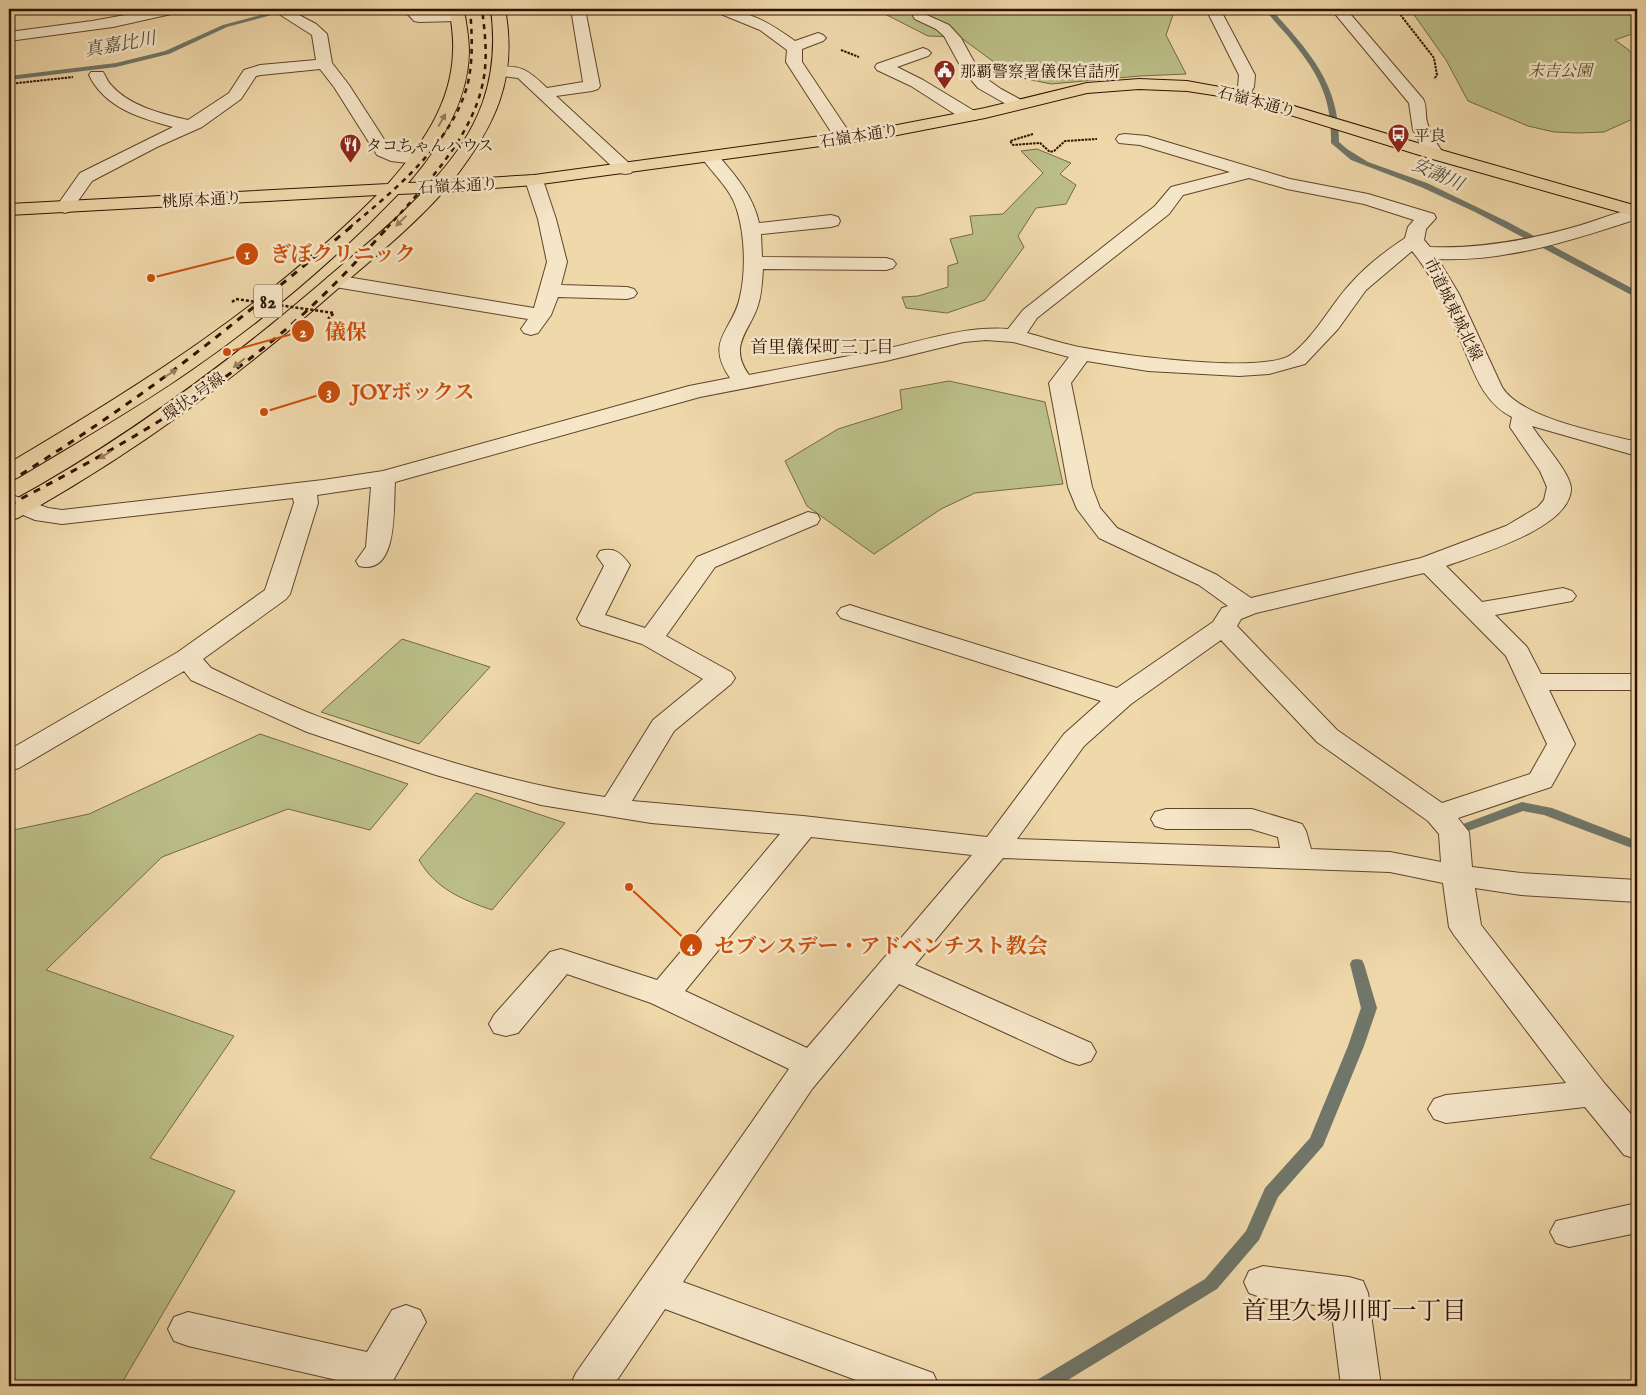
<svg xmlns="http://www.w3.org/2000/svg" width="1646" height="1395" viewBox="0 0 1646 1395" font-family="'IM FELL English','Noto Serif JP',serif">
	<rect width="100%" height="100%" fill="#efd8aa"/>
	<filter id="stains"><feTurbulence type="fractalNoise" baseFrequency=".004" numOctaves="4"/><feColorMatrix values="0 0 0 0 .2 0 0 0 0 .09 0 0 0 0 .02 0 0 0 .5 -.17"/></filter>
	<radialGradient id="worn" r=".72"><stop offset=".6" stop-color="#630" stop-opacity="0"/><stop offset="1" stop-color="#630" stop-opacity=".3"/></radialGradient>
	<!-- green -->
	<path fill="#bbbe87" stroke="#766844" d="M875,9h300l-9,26 20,39 -46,2 -89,8 -38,-8 -53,-39 -32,-1z
		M1410,9h227v23l-22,8 14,10 8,10v57l-33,15 -26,1 -24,-1 -26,-6 -60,-25 -22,-41z
		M1037,149l34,14 -11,11 16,11 -10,19 -30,4 -18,28 6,11 -39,53 -38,13 -41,-5 -4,-11 16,-1 30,-9v-21l10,-3 -8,-24 23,-5 -3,-18 33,-2 40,-41 -22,-22z
		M949,381l96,21 18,82 -88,9 -34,16 -67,45 -67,-48 -22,-45 53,-32 64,-20 -2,-19z
		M402,639l88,28 -71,77 -98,-32z
		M260,734l148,50 -38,46 -82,-21 -126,48 -116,113 188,66 -84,122 85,33 -115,195h-111v-555l80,-17z
		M476,793l89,30 -73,87c-31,-11 -56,-21 -73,-50z"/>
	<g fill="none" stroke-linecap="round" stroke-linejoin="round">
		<!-- stream -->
		<path fill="#707669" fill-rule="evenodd" d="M284,9h10l-67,18 -58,27 -53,13 -107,13v-4l107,-13 49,-12 58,-26z
			M1265,9h6c38,43 68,73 68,133l8,7 21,13 59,21 81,39 129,69v7l-162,-86 -54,-25 -70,-27 -20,-17c1,-47 -14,-72 -44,-108 -7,-8 -16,-17 -22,-26z
			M1522,802l30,6 85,33v9l-93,-35 -21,-4 -55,20 -5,-1 -2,-3 2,-3z
			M1357,959l5,1 2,4 13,44 -13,38 -41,100 -45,51 -19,43 -42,49 -159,97h-24l3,-6 168,-101 41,-48 19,-43 45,-50 38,-92 13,-38 -11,-44 2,-4z"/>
		<defs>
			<path id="minor" d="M158,9h24l-2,3 -67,15 -104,14v-9l83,-11z
				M289,9h23l-2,3 -11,3 17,9 11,10 5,29 17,22 40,62 7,4 27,4 3,4 -3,4 -6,1 -26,-3 -14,-6 -43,-68 -14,-18 -59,6 -5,1 -15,23 -39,28 -45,20 -65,34 -21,30 -6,2 -6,-2 -3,-4 24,-34 93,-46c-33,-9 -68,-19 -84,-52l2,-3h12c3,4 4,9 8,13 18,21 51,29 77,35l41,-27 15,-23 16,-5 56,-5 -4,-25 -33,-21 2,-3z
				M403,9h15l5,4h35l5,1 2,3 -2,3 -5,1 -39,1 -5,-1z
				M571,9h14l15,77 -2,3 -6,2 -36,5 75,69 3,4 -3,4 -6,1 -6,-1 -101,-95 -25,-3 -2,-3 2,-3c26,-7 36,2 54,19l36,-6z
				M714,9c33,0 54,13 81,32l23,-8 5,2 3,3 -3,3 -21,8v13l51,76 -3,4h-12l-3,-4 -49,-76 1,-12 -27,-20 -44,-18z
				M1206,9h14l35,66 -1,12 -7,11h-12l-2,-3 5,-8 1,-12z
				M1331,9h15l77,90c4,6 2,15 4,23 3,12 10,22 17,32l-3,4 -6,1 -6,-1 -16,-28 -4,-27z
				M920,12l29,13 12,13 17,31 6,8 17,12 24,13 2,3 -2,3h-12l-35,-20 -16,-19 -18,-33 -8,-7 -21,-10 -2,-3 2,-3z
				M923,48l5,2 3,3 -3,3 -31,11 26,13 53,32 2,4 -2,4h-12l-53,-34 -34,-16 -2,-3 2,-3z
				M1125,134l22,2 143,43 78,15 66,20 2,4 -10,11 -2,11 6,7c51,2 99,-7 148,-21 20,-6 39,-14 59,-18v11c-64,21 -131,43 -199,40l21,35 43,93c20,32 100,46 135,55v14l-105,-30c9,15 38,46 39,62 1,40 -95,67 -125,78l36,36 81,-14 9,3 4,5 -4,5 -77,14 32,32 14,27h96v16h-88l26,54 -24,43 -93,31 11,14 3,35 49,6 116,7v22l-116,-7 -46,-7 6,37 124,159 32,37v38l-13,-4 -39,-48 -139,16 -12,-4 -6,-10 6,-10 12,-4 120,-12 -112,-148 -5,-8 -6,-44 -53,-11 -387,-14 -88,107 176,78 5,9 -5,9 -12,4 -12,-4 -168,-77 -87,105 -129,193 250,91 6,13h-67l-207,-77 -52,77h-43l6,-13 213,-304 -138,-66 -84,-29 -49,59 -12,3 -12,-3 -5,-9 5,-9 56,-63 11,-3 96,31 123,-146 -129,-11 -110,-18 -105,-30 -129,-43 -116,-52 -7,-9 -165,97 -10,3v-21l169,-98 87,-62 29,-87 -1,-5 -231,26 -27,-4 -26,-11v-15l39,14 14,2 261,-30 60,-9 306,-85 41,-8c-26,-38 3,-47 10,-81 6,-26 5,-61 -3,-87 -6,-21 -23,-35 -36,-53l3,-4 6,-1 6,1c19,22 37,42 43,70l72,-8 7,2 2,4 -2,4 -7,2 -70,7 1,23 124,1 7,2 3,4 -3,4 -7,2 -123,-1c-1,12 -1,24 -5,36 -7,25 -31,40 -9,70 45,-9 91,-17 136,-26 42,-9 79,-23 123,-20l15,-19 132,-104 16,-19 59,-15 -90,-27 -21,-2 -3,-4 3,-4zM1249,178l38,11 77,15 50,16 -6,7 -3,11c-18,12 -38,27 -53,44 -21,22 -35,52 -60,72 -27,21 -170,1 -207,-6 -19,-3 -39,-10 -58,-15l10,-15 132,-104 14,-19zM1412,251c22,26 35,60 49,91 13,29 21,60 51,75l-2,10 30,44 7,16 -3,13 -6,7 -32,19 -85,32 -170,40 -34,-23 -100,-47 -17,-20 -8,-21 -21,-104 16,-22 61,10 91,5 30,-2 36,-10 33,-35 28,-39zM986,340l27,2 56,15 -20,26 19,104 9,22 22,29 100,47 29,21 -6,2 -9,14 -96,66 -258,-80 -9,-3 -9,3 -4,5 4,5 260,83 -37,33 -77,103 -184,-21 -171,-15 42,-70 57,-47 4,-6 -4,-6 -65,-36 49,-69 102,-43 3,-5 -3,-5 -9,-2 -111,45 -52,71 -40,-13 25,-50c-9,-12 -15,-18 -30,-14l-3,5 7,10 -27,53 4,6 61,19 61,35 -50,41 -48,77c-94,-13 -188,-44 -277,-77 -40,-14 -79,-34 -117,-52l-8,-9 83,-60 4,-5 28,-91 -1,-8 54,-8 -5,60 -10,14 3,5c40,10 34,-59 36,-84l305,-85 186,-36 78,-19zM1424,573l82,83 41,88 -17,30 -88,29 -105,-73 -100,-104 4,-7 15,-6zM1221,640l96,102 111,79 11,13 2,28 -51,-10 -79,-3 -5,-18 -4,-7 -50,-15h-86l-11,3 -4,7 4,7 11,3h85l27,8 2,11 -263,-9 67,-93 47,-42zM811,837l161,18 -165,193 -122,-57z
				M534,175l6,1 3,4 13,39 11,43 -6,23 66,2 7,2 3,4 -3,4 -7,2 -69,-2 -7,18 -13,18 -7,2 -7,-2 -3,-4 7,-10 -193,-32 -7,-2 -3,-4 3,-4 7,-2 199,33 13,-46 -9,-43 -13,-39 3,-4z
				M1637,1203v30l-68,14 -13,-4 -6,-11 6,-11z
				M1263,1266l86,11 14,4 5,12 13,93h-40l-10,-79 -68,-9 -14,-5 -5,-11 5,-11z
				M406,1305l14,5 6,12 -36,64h-41l1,-3 -162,-37 -14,-5 -6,-12 6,-12 14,-5 179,40 25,-42z"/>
			<path id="major" d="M450,9h14c2,14 5,28 5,43 -1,50 -29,94 -61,131l24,-1c48,-52 68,-103 59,-173h14c13,70 -10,117 -52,171l81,-5 353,-48 98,-19 102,-25 52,-4 48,2 60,11 194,58 196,56v11l-208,-59 -190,-59 -52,-8 -48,-2 -52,4 -102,25 -98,19 -353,48 -91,7c-33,37 -72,68 -109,100 -100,88 -200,161 -316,226l-9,2v-17c112,-61 214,-136 311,-219 34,-30 71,-58 102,-91l-24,1c-62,65 -133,125 -207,176 -56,39 -116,73 -174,108l-8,2v-17c132,-78 259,-158 368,-268l-368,20v-11l379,-20c33,-38 64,-80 65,-133 1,-14 -2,-28 -3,-42z"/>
		</defs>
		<!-- minor casing -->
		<use href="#minor" stroke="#60442c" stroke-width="2"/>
		<!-- major casing -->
		<use href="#major" stroke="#301202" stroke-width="2"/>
		<!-- path -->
		<path stroke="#301202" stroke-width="2" stroke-dasharray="2.5 1" stroke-linecap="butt" d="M1396,9l38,49 3,17 -3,4
			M841,50l18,7
			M9,84l64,-7
			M1033,134l-23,7 3,4 27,-2 10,9 4,-1 11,-10 32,-2"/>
		<!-- minor -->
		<use href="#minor" fill="#f5e6c8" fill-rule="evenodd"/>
		<!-- major -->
		<use href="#major" fill="#efd8aa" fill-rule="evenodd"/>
		<!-- rail-far1 -->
		<path stroke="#301202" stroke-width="2.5" stroke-dasharray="5 5" stroke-linecap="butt" d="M349,228c46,-38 108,-89 120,-150 4,-23 3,-46 1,-69
			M387,228c37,-41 85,-90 96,-146 5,-24 2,-49 -1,-73"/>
		<!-- rail -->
		<path stroke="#301202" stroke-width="3" stroke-dasharray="7 7" stroke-linecap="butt" d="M9,482c54,-34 107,-69 158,-107 63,-47 123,-98 184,-148
			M9,505c92,-48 183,-98 263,-164 42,-34 80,-74 116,-114"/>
		<!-- path-bridge -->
		<path stroke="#301202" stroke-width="2.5" stroke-dasharray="3 2" stroke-linecap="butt" d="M232,302l4,-3 98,14 -6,6"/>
	</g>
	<!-- one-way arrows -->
	<defs><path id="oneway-solid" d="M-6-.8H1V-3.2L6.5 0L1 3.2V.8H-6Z" transform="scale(1.25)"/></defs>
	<g fill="#997f5e">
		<use href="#oneway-solid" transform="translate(442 120) rotate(-61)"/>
		<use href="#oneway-solid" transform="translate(401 221) rotate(136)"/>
		<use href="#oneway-solid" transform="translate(239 363) rotate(142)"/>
		<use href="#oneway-solid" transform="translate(171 373) rotate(-32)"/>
		<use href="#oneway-solid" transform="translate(105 455) rotate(148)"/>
	</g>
	<!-- icons -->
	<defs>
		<symbol id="civic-pin" viewBox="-11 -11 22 30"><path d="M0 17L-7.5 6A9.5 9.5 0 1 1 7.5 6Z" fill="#8f2418" stroke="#f5e6c8"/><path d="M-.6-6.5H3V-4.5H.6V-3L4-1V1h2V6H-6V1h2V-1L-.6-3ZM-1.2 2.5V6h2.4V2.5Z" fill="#fff"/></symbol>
		<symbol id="bus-pin" viewBox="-11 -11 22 30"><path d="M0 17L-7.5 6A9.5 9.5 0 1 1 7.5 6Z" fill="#8f2418" stroke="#f5e6c8"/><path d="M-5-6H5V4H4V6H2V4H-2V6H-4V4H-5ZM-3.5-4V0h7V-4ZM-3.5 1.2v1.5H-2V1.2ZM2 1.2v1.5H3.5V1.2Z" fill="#fff"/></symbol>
		<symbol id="restaurant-pin" viewBox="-11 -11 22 30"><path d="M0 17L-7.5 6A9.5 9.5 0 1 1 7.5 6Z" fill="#8f2418" stroke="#f5e6c8"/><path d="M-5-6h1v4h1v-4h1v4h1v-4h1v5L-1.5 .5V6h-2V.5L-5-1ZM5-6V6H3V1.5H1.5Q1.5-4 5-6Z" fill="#fff"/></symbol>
	</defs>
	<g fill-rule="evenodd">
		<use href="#civic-pin" x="932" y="58" width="25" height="34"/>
		<use href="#bus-pin" x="1386" y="122" width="25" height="34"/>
		<use href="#restaurant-pin" x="338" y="132" width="25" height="34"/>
	</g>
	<g text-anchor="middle" stroke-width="5" stroke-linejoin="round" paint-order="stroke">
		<!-- far-park labels -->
		<g font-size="16" font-style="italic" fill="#5a462a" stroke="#f5e6c8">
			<text x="1560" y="76">末吉公園</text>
		</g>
		<!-- far-poi labels -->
		<g font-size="16" fill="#301202" stroke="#f5e6c8" text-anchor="start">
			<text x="960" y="77">那覇警察署儀保官詰所</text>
			<text x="1414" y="141">平良</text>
			<text x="366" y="151">タコちゃんハウス</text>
		</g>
		<!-- far-street labels -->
		<g font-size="16" fill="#301202" stroke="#f5e6c8">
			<text transform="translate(1257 101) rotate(15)" y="6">石嶺本通り</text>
			<text transform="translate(859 135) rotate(-9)" y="6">石嶺本通り</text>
			<text transform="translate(458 185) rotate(-3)" y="6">石嶺本通り</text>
			<text transform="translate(202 199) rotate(-3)" y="6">桃原本通り</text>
			<text transform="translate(1454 309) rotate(64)" y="6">市道城東城北線</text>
			<text transform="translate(193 396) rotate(-35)" y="6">環状2号線</text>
		</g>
		<!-- far-water labels -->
		<g font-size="18" font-style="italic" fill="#554c3e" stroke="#f5e6c8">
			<text transform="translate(120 44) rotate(-10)" y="6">真嘉比川</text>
			<text transform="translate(1438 174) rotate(24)" y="6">安謝川</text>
		</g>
		<!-- far-neighbourhood labels -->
		<g font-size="18" fill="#301202" stroke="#f5e6c8">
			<text x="822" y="353">首里儀保町三丁目</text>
		</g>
		<!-- shield labels -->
		<rect fill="#f5e6c8" stroke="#6b523d" stroke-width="1" x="254" y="284.5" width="28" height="33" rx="4"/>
		<g font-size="19" font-weight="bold" fill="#301202">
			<text x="268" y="308">82</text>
		</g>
		<!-- near-neighbourhood labels -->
		<g font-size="25" fill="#301202" stroke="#f5e6c8">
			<text x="1354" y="1319">首里久場川町一丁目</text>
		</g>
	</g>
	<!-- callouts -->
	<path fill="none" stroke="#cc4e0a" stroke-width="2" d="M151 278L247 254M227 352L303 331M264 412L329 392M629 887L691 945"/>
	<g fill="#cc4e0a" stroke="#f5e6c8" stroke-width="2">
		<circle cx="151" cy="278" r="5"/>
		<circle cx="227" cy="352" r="5"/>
		<circle cx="264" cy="412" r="5"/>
		<circle cx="629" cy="887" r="5"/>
		<circle cx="247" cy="254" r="12"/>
		<circle cx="303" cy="331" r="12"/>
		<circle cx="329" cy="392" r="12"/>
		<circle cx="691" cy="945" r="12"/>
	</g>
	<g font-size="15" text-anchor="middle" font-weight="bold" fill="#fff">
		<text x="247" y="259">1</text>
		<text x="303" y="337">2</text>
		<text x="329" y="397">3</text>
		<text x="691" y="951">4</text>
	</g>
	<g font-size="21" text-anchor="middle" font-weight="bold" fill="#cc4e0a" stroke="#f5e6c8" stroke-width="5" stroke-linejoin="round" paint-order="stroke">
		<text x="343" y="261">ぎぼクリニック</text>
		<text x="346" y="339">儀保</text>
		<text x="413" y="399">JOYボックス</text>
		<text x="881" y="953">セブンスデー・アドベンチスト教会</text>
	</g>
	<!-- margin -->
	<rect width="1646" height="1395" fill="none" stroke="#efd8aa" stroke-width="30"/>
	<rect x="10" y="10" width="1626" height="1375" fill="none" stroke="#301202" stroke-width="2.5"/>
	<rect x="15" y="15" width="1616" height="1365" fill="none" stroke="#301202"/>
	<rect width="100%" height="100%" filter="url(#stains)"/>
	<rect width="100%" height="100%" fill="url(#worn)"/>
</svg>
